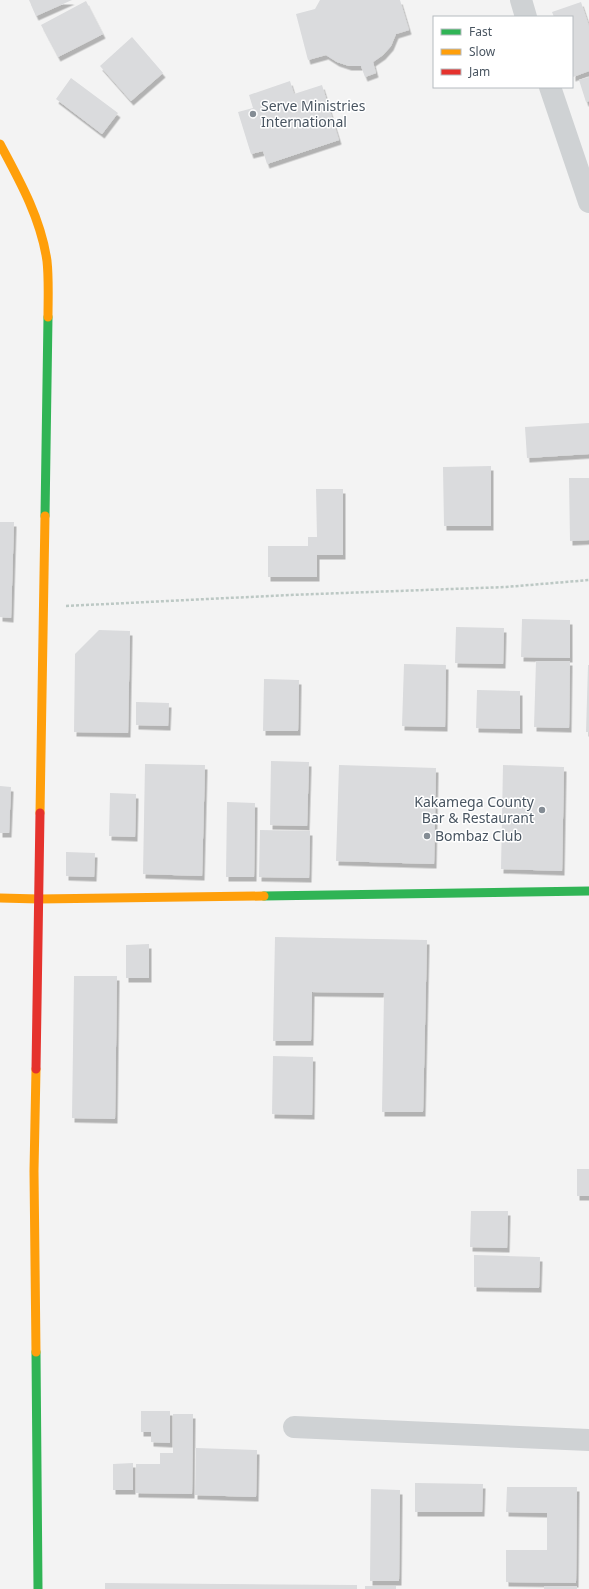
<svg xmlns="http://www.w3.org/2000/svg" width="589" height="1589" viewBox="0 0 589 1589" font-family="'Noto Sans',sans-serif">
	<defs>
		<filter id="shadow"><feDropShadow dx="2.5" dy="4.5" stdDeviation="0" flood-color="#0004"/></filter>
	</defs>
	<rect width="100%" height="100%" fill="#f3f3f3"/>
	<!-- building -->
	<path fill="#dadbdd" filter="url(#shadow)" d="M29,0h43l-36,16z
		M320,0h80l9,30 -13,4 -5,12 -8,9 -10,7 3,11 -11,4 -4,-11h-12l-12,-4 -11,-7 -18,5 -12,-46 19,-5z
		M86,1l17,33 -45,23 -17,-32z
		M581,2l8,24v45l-16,6 -1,-60h-18l-2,-5z
		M132,37l31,36 -32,28 -31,-35z
		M589,77v24l-3,1 -7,-22z
		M71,78l47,35 -16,21 -46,-35z
		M290,81l4,13 28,-9 17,55 -72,24 -4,-13 -12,3 -13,-42 15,-4 -4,-13z
		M589,423v31l-62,4 -2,-31z
		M491,466v60h-47l-1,-59z
		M569,478h20v62l-19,1z
		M316,489h27v66h-26v22h-49v-31h40v-9h9z
		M0,522h14l-3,96 -11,-1z
		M522,619l48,1v38l-49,-1z
		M456,627l48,1 -1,36 -48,-1z
		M99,630l31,1 -2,102 -54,-1 1,-78z
		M536,661h34l-1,67 -35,-1z
		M404,664l42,1 -1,62 -43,-1z
		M588,665h1v67h-3z
		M264,679l35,1 -1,51h-35z
		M477,690l43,1v38l-44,-1z
		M136,702l33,1 -1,23 -32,-1z
		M271,761l38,1 -2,64 -37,-1z
		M145,764l60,1 -3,111 -59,-2z
		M339,765l97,3 -2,96 -98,-3z
		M503,765l61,2 -2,104 -61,-2z
		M0,786l11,1 -2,46h-9z
		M110,793l26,1 -1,43 -26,-1z
		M227,802l28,1 -1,74h-28z
		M260,830l50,1 -1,47 -50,-1z
		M66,852l29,1 -1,24 -28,-1z
		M275,937l152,3 -4,172h-41l2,-119 -72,-1 -1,49h-38z
		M149,944v34h-23v-33z
		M74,976h43l-2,143 -43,-1z
		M273,1056l40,1 -1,58 -40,-1z
		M577,1169h12v27h-12z
		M471,1211h37l-1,37 -37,-1z
		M474,1255l66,2 -1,31 -65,-1z
		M141,1411h29v32l-19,-1v-10h-10z
		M173,1414h20l-1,80 -56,-1v-29h24v-11h13z
		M196,1448l61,2 -1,47 -61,-2z
		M133,1463v27h-20v-26z
		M415,1483l68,1 -1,28h-67z
		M507,1487h70l-1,96 -70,-1v-32h41v-37l-41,-1z
		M371,1489l29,1 -1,91h-29z
		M105,1583l252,2v4h-252z
		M365,1586h31v3h-31z
		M544,1586h33v3h-33z"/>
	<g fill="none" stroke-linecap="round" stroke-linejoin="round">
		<!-- path -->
		<path stroke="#bcc8c4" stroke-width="2.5" stroke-dasharray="3 2" stroke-linecap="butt" d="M66,606l223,-11 217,-8 83,-7"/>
		<!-- street -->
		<path stroke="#cfd2d4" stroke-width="22" d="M521,0l5,17
			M550,87l39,115
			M294,1427l295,13"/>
		<!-- fast -->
		<path stroke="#30b455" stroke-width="9" d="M45,516l3,-199
			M264,896l325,-5
			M36,1352l2,237"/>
		<!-- slow -->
		<path stroke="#ff9f0a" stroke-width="9" d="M0,144c20,37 41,75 47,117 2,18 1,38 1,56
			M40,813l5,-297
			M0,898l39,1 225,-3
			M36,1069l-2,102 2,181"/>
		<!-- jam -->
		<path stroke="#e5322d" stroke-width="9" d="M36,1069l4,-256"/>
	</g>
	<!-- markers -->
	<g fill="#848c94" stroke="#fff" stroke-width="1.5">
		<circle cx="253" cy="114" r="4"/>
		<circle cx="542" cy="810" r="4"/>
		<circle cx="427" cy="836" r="4"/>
	</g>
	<g text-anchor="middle" stroke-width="3" stroke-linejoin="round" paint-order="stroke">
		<!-- poi labels -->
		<g font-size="14" fill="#495561" stroke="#fff" text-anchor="start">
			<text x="261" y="111">Serve Ministries<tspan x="261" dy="16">International</tspan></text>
			<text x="534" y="807" text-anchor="end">Kakamega County<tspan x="534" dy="16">Bar &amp; Restaurant</tspan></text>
			<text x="435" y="841">Bombaz Club</text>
		</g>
	</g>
	<!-- legend -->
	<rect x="433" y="16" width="140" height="72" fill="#ffffff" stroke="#b6bbc0"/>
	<rect x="441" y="29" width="20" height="6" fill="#30b455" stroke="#b6bbc0"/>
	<text x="469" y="36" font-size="12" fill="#495561">Fast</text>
	<rect x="441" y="49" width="20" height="6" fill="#ff9f0a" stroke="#b6bbc0"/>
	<text x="469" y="56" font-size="12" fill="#495561">Slow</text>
	<rect x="441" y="69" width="20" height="6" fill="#e5322d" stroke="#b6bbc0"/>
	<text x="469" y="76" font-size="12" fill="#495561">Jam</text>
</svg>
